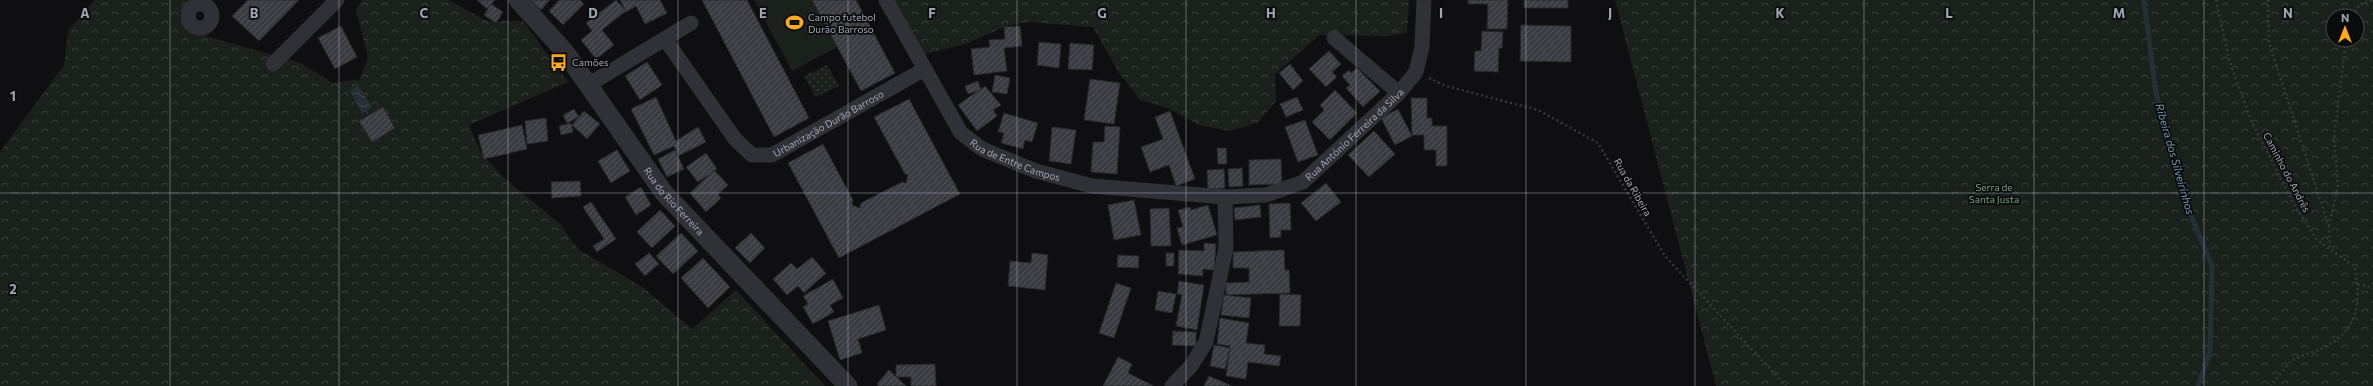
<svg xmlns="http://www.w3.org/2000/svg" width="2373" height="386" viewBox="0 0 2373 386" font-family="Commissioner,sans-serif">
	<defs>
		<pattern id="forest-crowns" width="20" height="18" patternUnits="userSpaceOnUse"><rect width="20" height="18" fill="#1a211a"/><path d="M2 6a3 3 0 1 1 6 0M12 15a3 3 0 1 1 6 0" fill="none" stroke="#383e39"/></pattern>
		<pattern id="park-dots" width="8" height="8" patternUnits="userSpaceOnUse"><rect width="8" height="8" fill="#1a211a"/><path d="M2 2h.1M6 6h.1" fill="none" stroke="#383e39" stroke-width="1.8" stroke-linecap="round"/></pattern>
		<pattern id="water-waves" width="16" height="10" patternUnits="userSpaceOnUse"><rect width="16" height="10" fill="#252f35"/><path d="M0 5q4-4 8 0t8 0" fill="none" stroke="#414a50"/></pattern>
		<pattern id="building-hatch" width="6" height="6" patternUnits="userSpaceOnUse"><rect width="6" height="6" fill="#3b3c41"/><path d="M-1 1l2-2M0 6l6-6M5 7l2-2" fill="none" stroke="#54555a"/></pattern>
	</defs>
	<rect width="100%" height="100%" fill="#0f0f11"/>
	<!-- forest -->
	<path fill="url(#forest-crowns)" fill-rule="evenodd" d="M94,0h93l-3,10 25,27 92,26 32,20 27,-4 8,-21 -12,-49 6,-9h87l38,21h36l45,61 -99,43 12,28 20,22 59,49 18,25 66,39 48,41 44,-39 89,96h-825v-234l64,-87 4,-34z
		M891,0h518l-2,33 -21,3 -66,-1 -45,39 1,27 -19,22 -27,8 -32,-6 -30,-17 -28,-8 -21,-27 -26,-46 -65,-5 -22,4 -40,18 -44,11z
		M1615,0h758v386h-657zM2333,16h24v24h-24z"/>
	<!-- park -->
	<path fill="url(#park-dots)" d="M827,65l12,21 -23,11 -12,-21z"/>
	<!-- pitch -->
	<path fill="#1a211a" d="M754,0h58l25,47 -45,24z"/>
	<!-- water -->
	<path fill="url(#water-waves)" d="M358,85l14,22 -10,6 -12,-22z"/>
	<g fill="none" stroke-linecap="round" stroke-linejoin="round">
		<!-- stream -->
		<path stroke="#252f35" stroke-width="5" d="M2144,0l12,93 31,113 25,60 -2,86 -12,34"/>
	</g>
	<!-- building -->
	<path fill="url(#building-hatch)" stroke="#29292d" d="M248,0h51l-40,41 -27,-25z
		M477,0h18l-8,9z
		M531,0h19l-9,10z
		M559,0h21l4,4 -21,21 -14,-14z
		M616,0l10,11 -24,19 12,15 -18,14 -15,-19 11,-9 -6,-8z
		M620,0h40l7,13 -22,11 -9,-18 -10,6z
		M702,0h45l62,118 -35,19z
		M812,0h44l39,73 -34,18z
		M1468,0h40l-1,29h-20l1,-25h-20z
		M1524,0h44v8h-44z
		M491,4l12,8 -7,11 -12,-8z
		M1521,25l50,1v36l-51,-1z
		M341,26l16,31 -22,12 -17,-31z
		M1020,26l2,20 -18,2 3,23 -33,4 -3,-26 19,-2 -1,-7 16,-1 -1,-12z
		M1482,31l21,1 -1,16h-3l-1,24 -24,-1 1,-20h6z
		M1039,42l22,2 -2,24 -22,-3z
		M1070,43l24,2 -2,25 -24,-1z
		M1329,51l12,13 -9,8 5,5 -11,10 -17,-18z
		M647,62l15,23 -22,15 -15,-24z
		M1290,64l13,17 -10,9 -14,-17z
		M1357,68l23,23 -17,16 -17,-19 4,-3 -8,-9 7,-6 2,3z
		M995,75l15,3 -3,16 -15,-2z
		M1090,79l30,4 -6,41 -30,-4z
		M978,81l3,9 -13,4 -3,-8z
		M985,86l16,19 -8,5 4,6 -20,15 -19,-26z
		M1335,90l22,23 -27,27 -18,-18 12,-12 -4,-5z
		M656,97l20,44 22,-14 8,15 -28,14 -4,-10 -20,9 -23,-46z
		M1297,97l6,13 -17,7 -6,-13z
		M1411,98h16v20h5v8h15v40h-11v-16h-12v-15h-12z
		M909,99l51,95 -121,64 -51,-95 35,-19 30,56 -1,5 8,3 1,-5 41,-21 4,1 2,-8 -3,-1 -31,-57z
		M383,107l12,21 -23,14 -13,-21z
		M574,109l5,8 -12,6 -4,-8z
		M1398,109l14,27 -17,9 -14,-27z
		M584,111l16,13 -13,15 -15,-14z
		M1170,111l25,68 -19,7 -7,-21 -19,7 -9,-25 22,-8 -8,-22z
		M1004,113l34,10 -6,19 -7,-2 -2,9 -22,-6 3,-10 -6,-1z
		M546,118l2,23 -21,3 -2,-23z
		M1305,120l13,35 -20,7 -13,-35z
		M571,123l2,9 -12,3 -2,-9z
		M522,125l5,24 -43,10 -6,-24z
		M1105,126l15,1 -3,47 -26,-2 2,-30h11z
		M1052,127l24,3 -5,34 -22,-3z
		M1374,131l21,23 -26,23 -21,-22z
		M1217,148h9l1,16h-9z
		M617,150l13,21 -19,12 -13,-22z
		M675,150l9,19 -17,8 -9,-18z
		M706,153l11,16 -19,13 -12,-15z
		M1281,159l1,25 -33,1v-25z
		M1242,168l1,18 -14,1 -1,-18z
		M1224,169l1,19 -17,1 -1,-19z
		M714,170l14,15 -10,9 3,4 -15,14 -16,-19z
		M580,181l1,15 -29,2 -1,-16z
		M1326,183l15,19 -25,19 -15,-18z
		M641,187l10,18 -15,10 -11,-18z
		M1134,200l7,35 -27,5 -6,-35z
		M591,202l25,37 -19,13 -4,-6 11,-7 -21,-32z
		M1290,203l1,27h-10v7l-11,1 -1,-34z
		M1208,205l9,30 -35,10 -5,-17 6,-1 -5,-17 12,-3 1,3z
		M1260,205l1,12 -26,3 -1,-12z
		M1169,208l2,38h-20l-1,-37z
		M660,210l15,16 -23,22 -15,-16z
		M681,233l17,18 -25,23 -17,-18z
		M751,233l14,15 -15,15 -15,-15z
		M1204,243l12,1 -2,26 -11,-1v7l-25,-2 1,-24 25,1z
		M1284,250l1,20h4l1,23 -64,2v-12l23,-1v-14h-16v-16z
		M649,253l10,11 -14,12 -10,-12z
		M1032,253l16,2 -3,35 -37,-4 2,-25 21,2z
		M1166,253h8v13h-8z
		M1118,255l21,1 -1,12 -21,-1z
		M812,257l14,16 -22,20 -6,-7 -11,9 -14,-16 18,-16 6,6z
		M703,258l27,29 -22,21 -27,-30z
		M833,279l10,19 -13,7 4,7 -21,12 -10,-17 5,-3 -5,-8z
		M1179,281l25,4 -7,45 -21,-4 6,-31 -5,-1z
		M1116,283l15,5 -17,50 -15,-5z
		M1158,291l18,3 -4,19 -17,-3z
		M1280,294l21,1 -1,31h-21z
		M1224,295l27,3 -2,20 -28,-3z
		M879,305l7,25 -28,9 4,14 -22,7 -12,-39z
		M1220,318l29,5 -3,20 19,2 -1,9 17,2 -2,10 -31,-4 -2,17 -20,-3 4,-30 -13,-2z
		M1173,331l23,1v14l-24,-1z
		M1214,345l16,3 -5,21 -15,-3z
		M1118,357l14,7 -4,9 26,13h-51z
		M935,364l1,22h-25v-9h-15v-12z
		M889,370l17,16h-27l-2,-2z
		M1209,376l23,10h-28z"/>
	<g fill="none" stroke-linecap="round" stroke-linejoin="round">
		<!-- path -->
		<path stroke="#36383d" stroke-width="2.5" stroke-dasharray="2 3" stroke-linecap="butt" d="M2216,0l14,63 21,57 41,81 25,39 38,27c6,38 4,64 -34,82 -8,4 -18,5 -26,10 -9,5 -17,19 -24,27
			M2268,0l1,43 60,184 1,20
			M2352,16l8,-12 13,-4
			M1429,78l17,8 92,24 60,33 67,113 121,130
			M2329,226l9,-40 -4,-48 12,-98
			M2358,284l15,4"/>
		<!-- minor -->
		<g stroke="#303136" stroke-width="15">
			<path id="s1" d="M886,0l75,133 21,16 54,22 56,15 133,11 41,-2 37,-13 96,-89 17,-21 6,-25 2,-47"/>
			<circle cx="200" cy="16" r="12"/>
			<path d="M1334,38l65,55"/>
			<path id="s2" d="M665,39l70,100 17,16h20l151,-85"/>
			<path d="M273,64l64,-64"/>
			<path d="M588,85l103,-62"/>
			<path d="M1172,386l19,-20 15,-24 20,-94 -1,-51"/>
		</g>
		<!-- tertiary -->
		<path stroke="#303136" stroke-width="19" id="s3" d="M518,0l47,52 99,141 184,193"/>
	</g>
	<!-- grid -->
	<path fill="none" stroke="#9fa6b3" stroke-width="1" stroke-opacity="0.55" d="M170,0v386M339,0v386M508,0v386M678,0v386M848,0v386M1017,0v386M1186,0v386M1356,0v386M1526,0v386M1695,0v386M1864,0v386M2034,0v386M2204,0v386M0,193h2373"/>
	<!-- icons -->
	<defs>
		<symbol id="stadium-bare" viewBox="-9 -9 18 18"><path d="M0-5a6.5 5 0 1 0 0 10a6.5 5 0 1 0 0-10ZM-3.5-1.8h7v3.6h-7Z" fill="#feaa1a" stroke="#0a0b0c" stroke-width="2.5" paint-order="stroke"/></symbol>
		<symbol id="bus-bare" viewBox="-9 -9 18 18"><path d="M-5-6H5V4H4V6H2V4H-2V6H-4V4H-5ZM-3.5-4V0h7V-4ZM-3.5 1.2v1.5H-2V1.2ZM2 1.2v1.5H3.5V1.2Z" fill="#feaa1a" stroke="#0a0b0c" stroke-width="2.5" paint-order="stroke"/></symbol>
	</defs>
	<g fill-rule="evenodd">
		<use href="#stadium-bare" x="782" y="10" width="25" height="25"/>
		<use href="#bus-bare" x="546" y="50" width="25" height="25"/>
	</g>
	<g text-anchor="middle" stroke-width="3.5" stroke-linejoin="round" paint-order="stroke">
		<!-- poi labels -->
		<g font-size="10" fill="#9fa6b3" stroke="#0a0b0c" text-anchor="start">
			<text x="808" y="21">Campo futebol<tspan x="808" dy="12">Durão Barroso</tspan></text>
			<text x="572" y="66">Camões</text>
		</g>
		<!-- street labels -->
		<g font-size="10" fill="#9fa6b3" stroke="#0a0b0c">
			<text dy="4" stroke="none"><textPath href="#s2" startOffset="230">Urbanização Durão Barroso</textPath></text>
			<text dy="4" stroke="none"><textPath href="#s1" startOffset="579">Rua António Ferreira da Silva</textPath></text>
			<text dy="4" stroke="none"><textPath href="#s1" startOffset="214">Rua de Entre Campos</textPath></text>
			<text transform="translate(2287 172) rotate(62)" y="4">Caminho do Andrês</text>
			<text transform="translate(1633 187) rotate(60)" y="4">Rua da Ribeira</text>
			<text dy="4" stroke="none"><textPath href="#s3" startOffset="255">Rua do Rio Ferreira</textPath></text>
		</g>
		<!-- park labels -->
		<g font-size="10" fill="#75a076" stroke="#0a0b0c">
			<text x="1994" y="191">Serra de<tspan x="1994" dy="12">Santa Justa</tspan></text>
		</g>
		<!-- water labels -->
		<g font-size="11" font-style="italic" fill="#7396b1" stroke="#0a0b0c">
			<text transform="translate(2175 159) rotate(74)" y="4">Ribeira dos Silveirinhos</text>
		</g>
	</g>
	<g font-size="13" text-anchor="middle" font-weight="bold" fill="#9fa6b3" stroke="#0a0b0c" stroke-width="3.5" stroke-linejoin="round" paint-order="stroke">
		<text x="85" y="18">A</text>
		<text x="254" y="18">B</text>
		<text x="424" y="18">C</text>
		<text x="593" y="18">D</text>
		<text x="763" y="18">E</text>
		<text x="932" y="18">F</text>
		<text x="1102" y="18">G</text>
		<text x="1271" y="18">H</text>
		<text x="1441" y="18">I</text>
		<text x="1610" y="18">J</text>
		<text x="1780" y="18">K</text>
		<text x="1949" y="18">L</text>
		<text x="2119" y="18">M</text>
		<text x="2288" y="18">N</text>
		<text x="13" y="101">1</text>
		<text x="13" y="294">2</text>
	</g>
	<!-- north arrow -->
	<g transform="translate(2345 28)"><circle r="19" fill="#0a0b0c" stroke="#46494f"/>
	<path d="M0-3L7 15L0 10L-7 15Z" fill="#feaa1a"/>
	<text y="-6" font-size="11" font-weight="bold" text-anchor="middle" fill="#9fa6b3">N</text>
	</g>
</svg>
